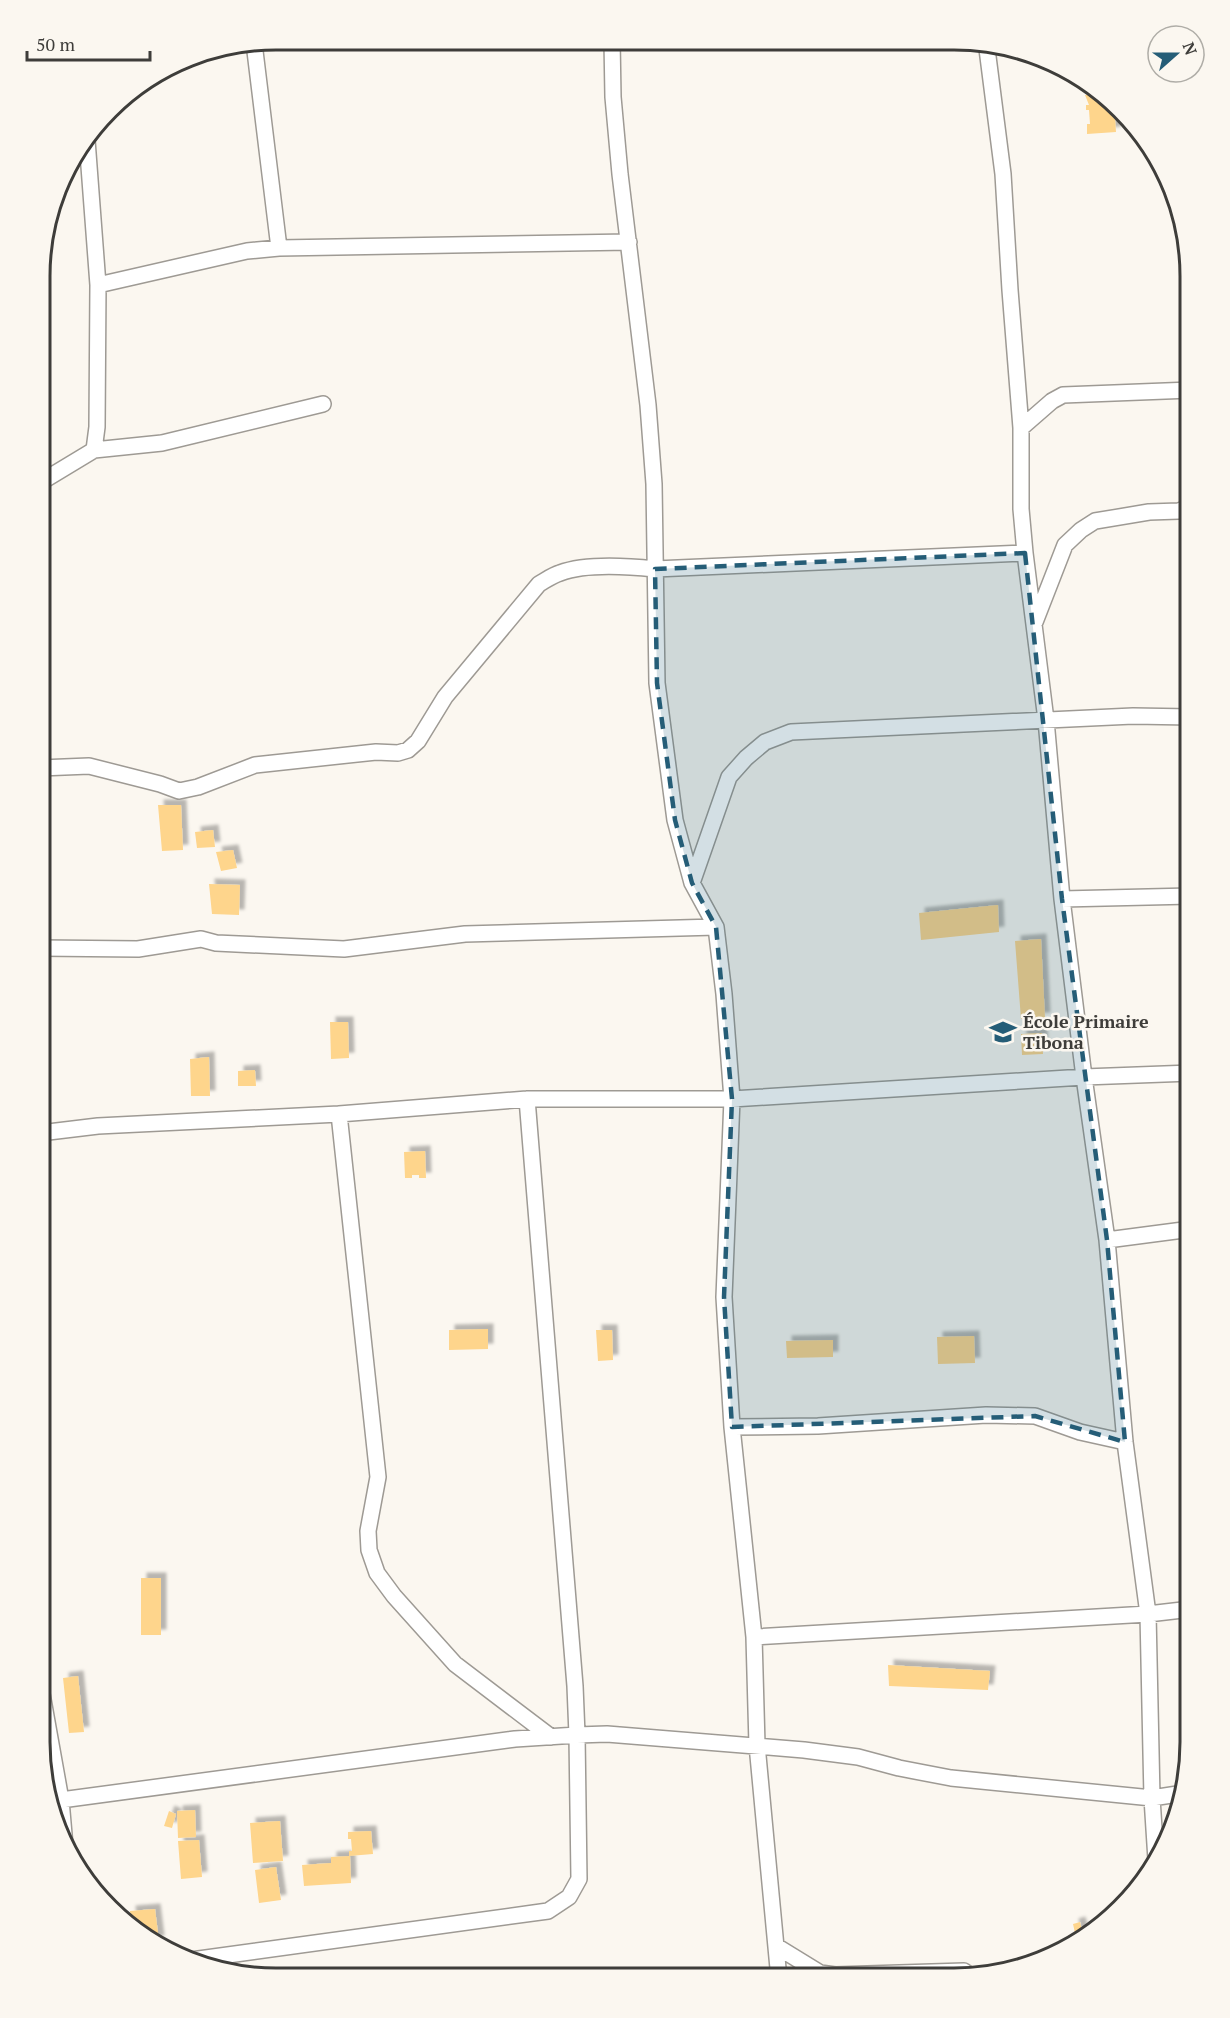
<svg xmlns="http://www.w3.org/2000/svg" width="1230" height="2018" viewBox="0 0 1230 2018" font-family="'PT Serif',serif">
	<defs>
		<filter id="shadow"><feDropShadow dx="5.5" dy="-5.5" stdDeviation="1.5" flood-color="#0004"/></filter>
	</defs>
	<rect width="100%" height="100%" fill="#fbf7f0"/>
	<!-- building -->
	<path fill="#fed58c" filter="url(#shadow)" d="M1088,86h6l5,2 15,16 2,28 -29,2v-10h3l-1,-14h-3v-5h3l-4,-10h4z
		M158,805h23l2,45 -21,1z
		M213,830l2,17 -18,1 -2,-16z
		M233,850l4,18 -16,3 -5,-19z
		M209,884l31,1 -1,30 -27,-1z
		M998,905l1,27 -78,8 -2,-27z
		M1041,939l4,79 -24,1 -6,-78z
		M330,1022h18l1,36 -18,1z
		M1042,1033l1,21 -21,1 -1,-21z
		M209,1057l1,39h-19l-1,-37z
		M255,1070l1,16h-18v-15z
		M425,1151l1,27h-7v-3h-7v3h-7l-1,-26z
		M488,1329v20l-39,1v-20z
		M596,1330h16l1,30 -15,1z
		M974,1336l1,27 -37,1 -1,-27z
		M833,1340v17l-46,1 -1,-17z
		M141,1578h20v57h-20z
		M888,1665l102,6 -2,19 -99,-4z
		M78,1676l6,56 -15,1 -6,-55z
		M195,1810l1,27 -18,1 -1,-27z
		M169,1811l7,3 -4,14 -8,-2z
		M280,1821l3,40 -30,2 -3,-40z
		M371,1831l2,23 -24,2v-5h3l-1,-12h-3v-7z
		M199,1840l3,37 -21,2 -3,-38z
		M350,1856l1,27 -47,3 -2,-21 29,-2v-6z
		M276,1867l5,33 -22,3 -4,-33z
		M155,1909l4,32 -7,1 -20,-12 -2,-19z
		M1080,1922l2,8 11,-2 -1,-4 7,-1 1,5 -23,14 -4,-18z"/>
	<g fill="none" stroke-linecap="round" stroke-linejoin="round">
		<defs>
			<path id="street" d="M612,40l1,57 7,77 28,231 6,79 3,199 18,137 17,63 24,44 8,67 8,105 -8,198 8,130 22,210 3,108 22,234
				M254,43l25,205
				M98,285l149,-34 32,-3 350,-6
				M1021,428l31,-27 11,-6 128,-5
				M94,450l68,-7 161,-39
				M41,482l53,-32 3,-23 1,-142 -11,-145
				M1035,622l30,-77 16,-15 14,-9 54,-9 30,-1 12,-5
				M40,768l49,-2 71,18 19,7 19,-4 57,-22 121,-13 22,1 10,-3 10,-9 27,-44 94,-113c7,-4 14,-9 21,-11 26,-10 67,-7 95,-4l370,-16
				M692,883l37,-106 17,-19 19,-16 26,-10 342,-16 58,1
				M1062,899l129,-3
				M40,948l98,1 63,-10 15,4 128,6 121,-15 251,-7
				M339,1114l39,363 -10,54 1,19 8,23 17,23 61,68 96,73
				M40,1133l58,-7 241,-12 188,-15h205l352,-22 -22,-178 -16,-179 -21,-167 -4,-44v-81l-11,-138 -7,-116 -17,-133
				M1107,1240l84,-11
				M732,1427l86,-1 168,-11 49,1 45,16 45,10
				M754,1637l394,-23 43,-5
				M39,1677l22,123 4,46
				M61,1800l454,-61 62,-4 -2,-49 -48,-587
				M1156,1860l-4,-62 -4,-184 -23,-172 -18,-202 -23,-163 107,-4
				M776,1946l44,27 15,2 129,-4 7,5
				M184,1961l364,-50 21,-14 10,-18 -2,-144 30,-1 197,16 54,7 41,11 52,10 201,20 32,-5"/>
		</defs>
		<!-- street casing -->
		<use href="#street" stroke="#9e9a94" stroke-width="18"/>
		<!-- street -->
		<use href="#street" stroke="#fff" stroke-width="15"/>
	</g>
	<!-- marked area -->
	<path fill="#255d77" fill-opacity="0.2" stroke="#255d77" stroke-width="4.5" stroke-dasharray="12 8" stroke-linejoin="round" d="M1025,553l37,346 45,341 18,202 -90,-26 -303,11 -8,-130 8,-198 -16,-172 -24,-44 -17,-63 -18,-137 -2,-114z"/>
	<!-- icons -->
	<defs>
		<symbol id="school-bare" viewBox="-9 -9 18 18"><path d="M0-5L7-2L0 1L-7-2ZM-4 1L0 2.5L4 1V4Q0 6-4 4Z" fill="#255d77" stroke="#fbf7f0" stroke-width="2.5" paint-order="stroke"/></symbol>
	</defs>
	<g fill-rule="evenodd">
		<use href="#school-bare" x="984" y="1013" width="38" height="38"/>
	</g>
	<g text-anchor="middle" stroke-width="5" stroke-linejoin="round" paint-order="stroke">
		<!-- poi labels -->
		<g font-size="18" font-weight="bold" fill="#3e3d3a" stroke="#fbf7f0" text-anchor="start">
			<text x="1023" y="1028">École Primaire<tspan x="1023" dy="21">Tibona</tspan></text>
		</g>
	</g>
	<!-- crop -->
	<path d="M0 0H1230V2018H0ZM276 50H954A226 226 0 0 1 1180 276V1742A226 226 0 0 1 954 1968H276A226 226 0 0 1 50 1742V276A226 226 0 0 1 276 50Z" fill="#fbf7f0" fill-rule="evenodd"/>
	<path fill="none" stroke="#3e3d3a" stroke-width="3" d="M276 50H954A226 226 0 0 1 1180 276V1742A226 226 0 0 1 954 1968H276A226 226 0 0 1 50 1742V276A226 226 0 0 1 276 50Z"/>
	<!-- north arrow -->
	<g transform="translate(1176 54) rotate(69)"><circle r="28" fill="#fbf7f0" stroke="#afada7" stroke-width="1.5"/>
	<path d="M0-4.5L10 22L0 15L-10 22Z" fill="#255d77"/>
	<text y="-9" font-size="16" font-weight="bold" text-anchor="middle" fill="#3e3d3a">N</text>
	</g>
	<!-- scale -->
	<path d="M27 51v9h123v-9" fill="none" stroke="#3e3d3a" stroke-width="3"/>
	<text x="36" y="51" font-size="18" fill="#3e3d3a" stroke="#fbf7f0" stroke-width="4.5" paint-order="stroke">50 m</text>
</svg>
